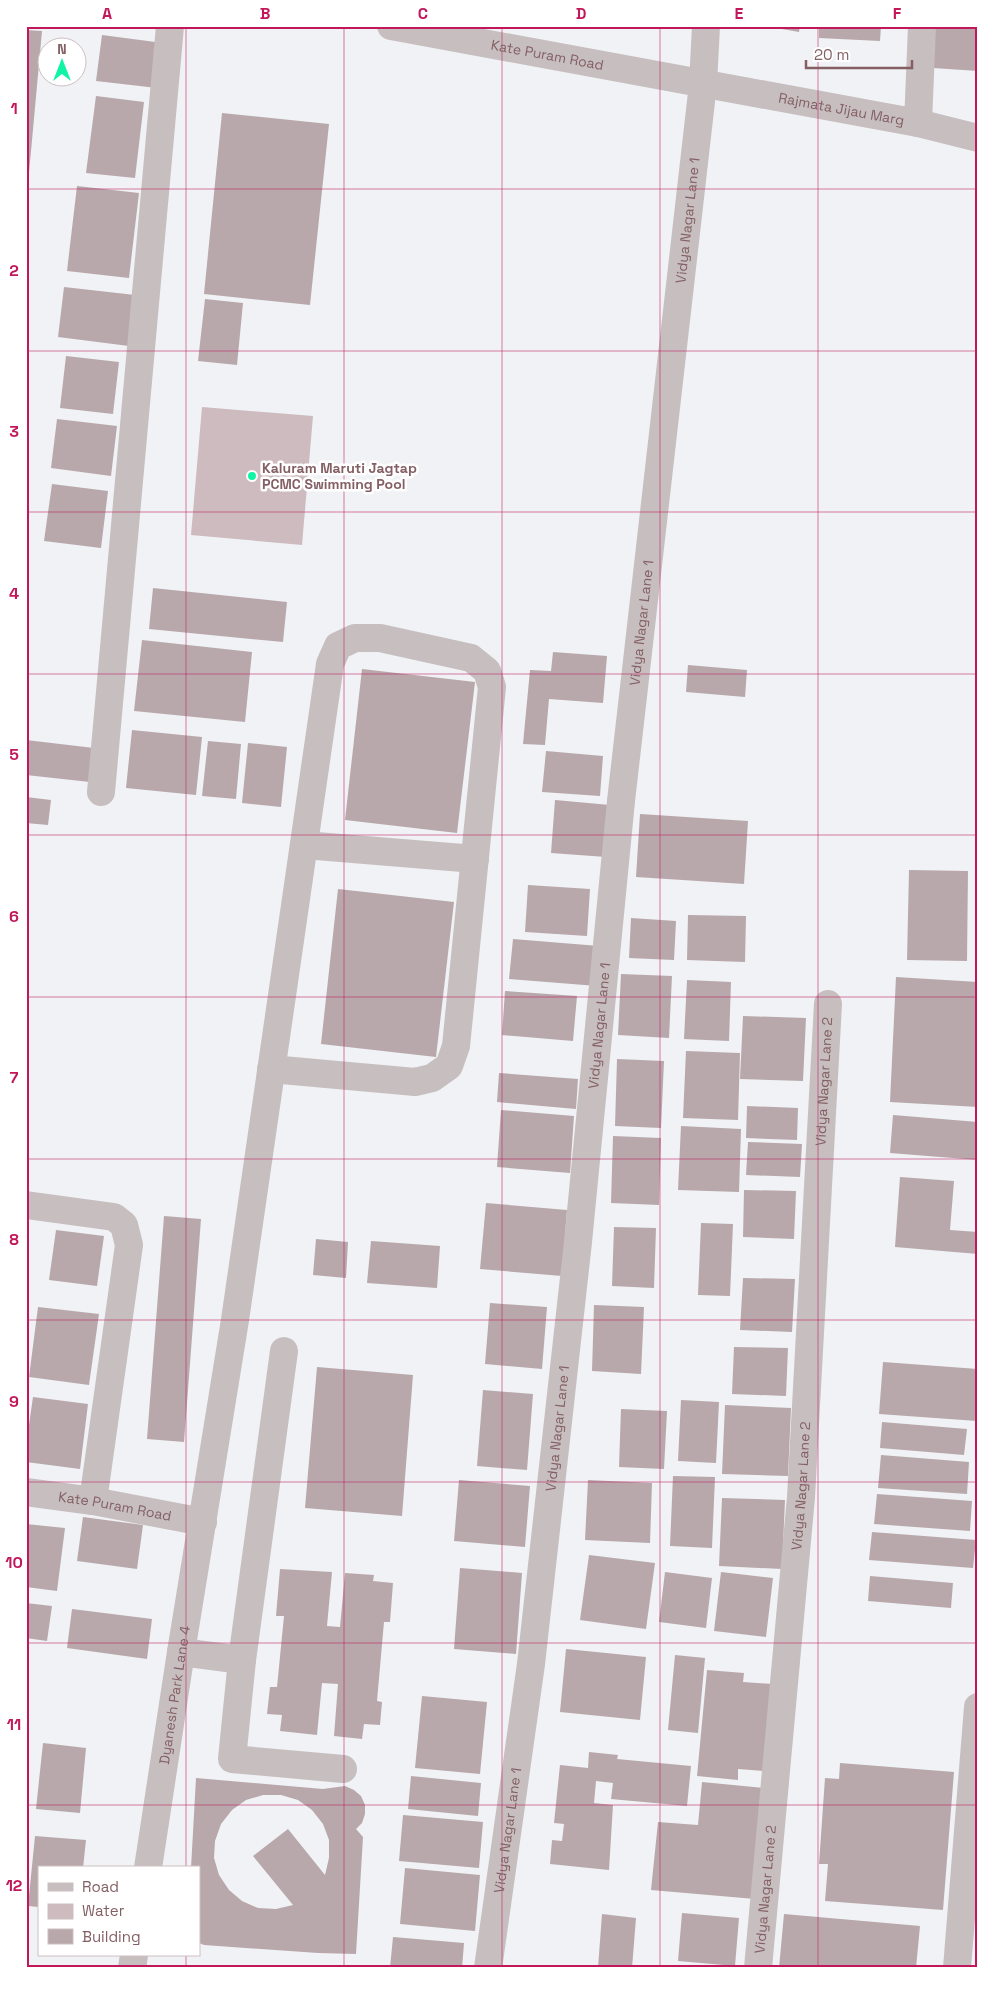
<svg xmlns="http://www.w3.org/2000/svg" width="1004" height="1994" viewBox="0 0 1004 1994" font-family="'Space Grotesk',sans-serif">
	<rect width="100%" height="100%" fill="#f0f2f5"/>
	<!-- water -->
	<path fill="#cdbbc0" d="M202,407l111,9 -11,129 -111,-10z"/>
	<!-- building -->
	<path fill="#b8a8ab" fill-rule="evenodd" d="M765,26h35l-1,6z
		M819,26h62l-1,15 -61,-3z
		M935,26h43v45l-45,-3z
		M26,30l16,1 -14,153h-2z
		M102,35l61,8 -6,45 -61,-7z
		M96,96l48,6 -9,76 -49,-5z
		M222,113l107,11 -19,181 -106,-11z
		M77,186l62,7 -10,85 -62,-7z
		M64,287l71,8 -6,51 -71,-9z
		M205,299l38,4 -6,62 -39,-4z
		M66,356l53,6 -6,52 -53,-6z
		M57,419l60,7 -6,50 -60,-8z
		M52,484l56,7 -7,57 -57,-7z
		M153,588l134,14 -4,40 -134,-13z
		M142,640l110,12 -7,70 -111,-11z
		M553,652l54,4 -4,47 -54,-4 -4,46 -22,-1 7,-74 21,1z
		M688,665l59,5 -2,27 -59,-5z
		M362,669l113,13 -18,151 -112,-13z
		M132,730l70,7 -6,58 -70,-7z
		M26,740l68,8 -4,34 -64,-7z
		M208,741l33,3 -5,55 -34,-3z
		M248,743l39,4 -6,60 -39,-4z
		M546,751l57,5 -3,40 -58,-4z
		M26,797l25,3 -3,25 -22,-2z
		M555,800l55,5 -4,52 -55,-4z
		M640,814l108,7 -4,63 -108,-7z
		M909,870l59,1 -1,90 -60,-1z
		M528,885l62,4 -3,47 -62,-4z
		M338,889l116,13 -18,155 -115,-13z
		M688,915l58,1 -1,46 -58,-2z
		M631,918l45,3 -2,39 -45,-2z
		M513,939l86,7 -2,40 -88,-7z
		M621,974l51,2 -3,62 -51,-3z
		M896,977l82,5v125l-88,-5z
		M687,980l44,2 -2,59 -45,-2z
		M505,991l72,5 -4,45 -71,-6z
		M743,1016l63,2 -3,63 -63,-2z
		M686,1051l54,2 -2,67 -55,-2z
		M617,1059l47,2 -3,67 -46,-2z
		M499,1073l79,6 -2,30 -79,-7z
		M747,1106l51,2 -1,32 -51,-2z
		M501,1110l73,6 -4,57 -73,-6z
		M893,1115l85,7v38l-88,-7z
		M681,1126l60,3 -2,63 -61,-2z
		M613,1136l48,2 -2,67 -48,-2z
		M748,1142l54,2 -2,33 -54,-2z
		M900,1177l54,4 -4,49 28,2v22l-83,-7z
		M744,1190l52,1 -2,48 -51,-2z
		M486,1203l81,7 -5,66 -82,-7z
		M164,1216l37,3 -17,223 -37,-3z
		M701,1223l32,1 -3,72 -32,-1z
		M614,1227l42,1 -2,60 -42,-2z
		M56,1230l48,6 -7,50 -48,-6z
		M316,1239l32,3 -2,36 -33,-3z
		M371,1241l69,5 -3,42 -70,-5z
		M743,1278l52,1 -3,53 -52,-2z
		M490,1303l57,4 -5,62 -57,-5z
		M594,1305l50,2 -3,67 -49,-3z
		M38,1307l61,7 -10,71 -60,-8z
		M734,1347l54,1 -2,48 -54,-2z
		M883,1362l95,7 -1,52 -98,-7z
		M317,1367l96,8 -11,141 -97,-8z
		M483,1390l50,4 -6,76 -50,-4z
		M33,1397l55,7 -8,65 -54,-7v-16z
		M681,1400l38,2 -3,61 -38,-2z
		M725,1405l66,3 -3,68 -66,-2z
		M621,1409l46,2 -3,58 -45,-2z
		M882,1422l85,7 -3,26 -84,-7z
		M881,1455l88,7 -2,32 -89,-6z
		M673,1476l42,1 -3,71 -42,-2z
		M459,1480l71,6 -5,61 -71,-6z
		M588,1480l64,3 -2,60 -65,-3z
		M877,1494l95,7 -2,30 -96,-7z
		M722,1498l63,2 -3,69 -63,-3z
		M83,1517l60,8 -6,44 -60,-8z
		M26,1524l39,4 -8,63 -31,-4z
		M872,1532l104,8 -3,28 -104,-8z
		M589,1555l66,8 -9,66 -66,-9z
		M460,1568l62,5 -6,81 -62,-5z
		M280,1569l52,3 -5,54 13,1 5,-54 29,2 -1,6 20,2 -3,39h-6l-7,79 5,1 -2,23 -16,-1 -2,15 -28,-3 4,-52 -16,-1 -5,52 -37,-4 2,-16 -15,-1 3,-27h7l7,-71h-8z
		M665,1572l47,6 -6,50 -47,-6z
		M721,1572l52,6 -7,59 -52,-6z
		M870,1576l83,7 -2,25 -83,-7z
		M26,1603l26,3 -5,35 -21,-3z
		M72,1609l80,10 -5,40 -80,-11z
		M566,1649l80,8 -6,63 -80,-8z
		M675,1655l30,3 -7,75 -30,-3z
		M707,1670l37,3 -1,9 29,2 -8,87 -26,-2v11l-41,-4z
		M422,1696l65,6 -7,72 -65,-6z
		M43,1743l43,5 -6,65 -44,-4z
		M589,1752l29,3 -1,4 74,7 -4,40 -76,-7 2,-16 -17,-2 -2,22 19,2 -4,65 -59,-6 2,-24 10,1 2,-17 -10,-1 6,-58 28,3z
		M840,1763l114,9 -11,138 -118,-9 3,-37h-9l6,-86 14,1z
		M411,1776l70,7 -3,33 -70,-7z
		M196,1778l127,11 22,-3 9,4 7,6 4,9v9l-3,9 -6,6 7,8 -7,117 -38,-1 -114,-8 -5,-2v-75h-8zM263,1795h18l17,5 14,10 11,14 6,16v18l-4,17 -37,-46 -35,27 40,49 -17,4 -18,-1 -16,-7 -13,-11 -10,-15 -5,-17 1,-17 6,-17 11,-14 14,-10z
		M702,1782l63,6 -10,111 -104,-9 7,-68 40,3z
		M403,1815l80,7 -4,46 -80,-7z
		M35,1836l51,4 -3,28h-44v39l-11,-1z
		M405,1868l75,7 -5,56 -75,-7z
		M682,1913l57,5 -4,48 -57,-5z
		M602,1914l34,4 -4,50h-34z
		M784,1914l136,12 -4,42h-137z
		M393,1937l71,6 -2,25h-72z"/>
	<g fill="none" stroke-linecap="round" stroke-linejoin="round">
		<!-- minor -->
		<g stroke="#c7bebf" stroke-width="28">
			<path id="s1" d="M391,26l527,97 60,15"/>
			<path d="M918,123l4,-97"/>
			<path d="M101,792l69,-766"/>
			<path d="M304,845l171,14"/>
			<path d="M26,1205l88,12 10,8 5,20 -36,256"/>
			<path id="s2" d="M26,1492l67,9 110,21"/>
			<path d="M181,1652l61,8 42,-309"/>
			<path d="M242,1660l-10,99 111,10"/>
			<path id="s3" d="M148,1868l33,-216 54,-332 95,-656 8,-18 17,-8h25l91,20 16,13 5,16 -36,359 -7,20 -17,12 -17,4 -144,-13"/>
			<path d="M132,1968l2,-13"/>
			<path id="s4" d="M488,1968l43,-304 47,-422 43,-441 82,-717 3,-58"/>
			<path id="s5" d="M758,1968l43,-471 27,-493"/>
			<path d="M957,1968l21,-261"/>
		</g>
	</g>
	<!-- grid -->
	<path fill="none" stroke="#c2185b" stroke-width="1" stroke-opacity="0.55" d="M186,26v1842M344,26v1942M502,26v1942M660,26v1942M818,26v1942M26,189h952M26,351h952M26,512h952M26,674h952M26,835h952M26,997h952M26,1159h952M26,1320h952M26,1482h952M26,1643h952M26,1805h952M186,1955v13"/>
	<!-- markers -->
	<circle fill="#10f4a6" stroke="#fff" stroke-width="2" cx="252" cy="476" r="5"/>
	<g text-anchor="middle" stroke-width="5" stroke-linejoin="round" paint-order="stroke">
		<!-- street labels -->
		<g font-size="14" fill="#846065" stroke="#fff">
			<text dy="5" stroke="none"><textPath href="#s1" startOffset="159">Kate Puram Road</textPath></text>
			<text dy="5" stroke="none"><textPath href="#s1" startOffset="458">Rajmata Jijau Marg</textPath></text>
			<text dy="5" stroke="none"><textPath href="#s4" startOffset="1759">Vidya Nagar Lane 1</textPath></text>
			<text dy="5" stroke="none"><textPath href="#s4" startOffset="1354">Vidya Nagar Lane 1</textPath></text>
			<text dy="5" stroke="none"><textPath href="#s4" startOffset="949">Vidya Nagar Lane 1</textPath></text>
			<text dy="5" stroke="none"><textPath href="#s5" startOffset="889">Vidya Nagar Lane 2</textPath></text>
			<text dy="5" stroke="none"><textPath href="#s4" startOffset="544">Vidya Nagar Lane 1</textPath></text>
			<text dy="5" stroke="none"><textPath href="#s5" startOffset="484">Vidya Nagar Lane 2</textPath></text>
			<text dy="5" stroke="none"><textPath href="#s2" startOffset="90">Kate Puram Road</textPath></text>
			<text dy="5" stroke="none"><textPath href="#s3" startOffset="175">Dyanesh Park Lane 4</textPath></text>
			<text dy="5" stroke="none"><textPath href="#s4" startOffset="139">Vidya Nagar Lane 1</textPath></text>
			<text dy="5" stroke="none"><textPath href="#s5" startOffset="79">Vidya Nagar Lane 2</textPath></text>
		</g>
		<!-- poi labels -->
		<g font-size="14" font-weight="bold" fill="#846065" stroke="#fff" text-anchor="start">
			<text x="262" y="473">Kaluram Maruti Jagtap<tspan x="262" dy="16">PCMC Swimming Pool</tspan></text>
		</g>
	</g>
	<!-- border -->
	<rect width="1004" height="1994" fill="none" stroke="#ffffff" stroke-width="55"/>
	<!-- legend -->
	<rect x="38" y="1866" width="162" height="90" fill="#ffffff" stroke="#cebfc1"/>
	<rect x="48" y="1883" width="25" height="8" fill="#c7bebf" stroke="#cebfc1"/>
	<text x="82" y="1892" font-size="15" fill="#846065">Road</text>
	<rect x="48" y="1904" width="25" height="15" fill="#cdbbc0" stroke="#cebfc1"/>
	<text x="82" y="1916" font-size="15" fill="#846065">Water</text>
	<rect x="48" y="1929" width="25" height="15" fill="#b8a8ab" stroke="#cebfc1"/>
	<text x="82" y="1942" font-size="15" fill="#846065">Building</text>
	<!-- north arrow -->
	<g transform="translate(62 62)"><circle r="24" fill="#ffffff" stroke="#cebfc1"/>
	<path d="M0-4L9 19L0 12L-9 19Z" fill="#10f4a6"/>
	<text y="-8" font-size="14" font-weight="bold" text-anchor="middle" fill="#846065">N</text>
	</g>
	<!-- scale -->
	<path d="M806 60v8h106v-8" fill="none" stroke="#846065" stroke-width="2.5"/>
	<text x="814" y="60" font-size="15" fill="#846065" stroke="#ffffff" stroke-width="4" paint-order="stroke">20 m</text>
	<rect x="28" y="28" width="948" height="1938" fill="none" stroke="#c2185b" stroke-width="2"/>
	<g font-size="16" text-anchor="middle" font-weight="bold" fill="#c2185b">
		<text x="107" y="19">A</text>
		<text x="265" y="19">B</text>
		<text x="423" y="19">C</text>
		<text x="581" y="19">D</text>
		<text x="739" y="19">E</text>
		<text x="897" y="19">F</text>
		<text x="14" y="114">1</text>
		<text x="14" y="276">2</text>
		<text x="14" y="437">3</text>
		<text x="14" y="599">4</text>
		<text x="14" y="760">5</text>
		<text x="14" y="922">6</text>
		<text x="14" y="1083">7</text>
		<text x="14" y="1245">8</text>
		<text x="14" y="1407">9</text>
		<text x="14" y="1568">10</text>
		<text x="14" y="1730">11</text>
		<text x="14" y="1891">12</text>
	</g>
</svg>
